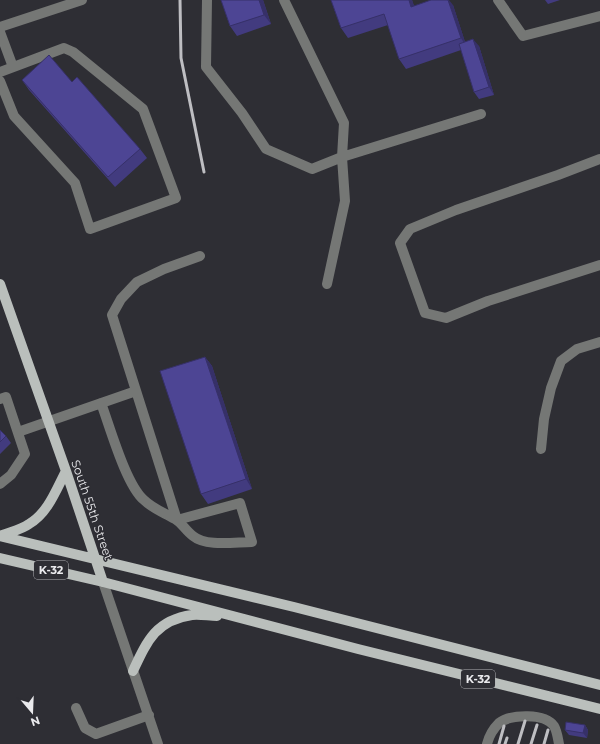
<svg xmlns="http://www.w3.org/2000/svg" width="600" height="744" viewBox="0 0 600 744" font-family="Montserrat,sans-serif">
	<rect width="100%" height="100%" fill="#2e2e34"/>
	<g fill="none" stroke-linecap="round" stroke-linejoin="round">
		<!-- minor -->
		<path stroke="#757775" stroke-width="10" d="M207,0l-1,67 36,46 24,36 46,20 30,-12 2,-34 -60,-123
			M498,0l25,36 77,-20
			M0,27l82,-27
			M0,32l13,35
			M0,72l64,-24 9,4 70,57 33,89 -86,31 -15,-46 -61,-67 -14,-35
			M600,159l-42,16 -102,35 -46,19 -10,14 25,70 21,5 42,-17 112,-36
			M327,284l18,-83 -3,-44 139,-43
			M0,399l6,-2 19,57 -14,21 -11,9
			M101,403c9,24 25,82 43,97 9,9 21,13 31,19 7,4 11,12 18,17 13,11 42,6 59,6l-12,-39 -63,17 -65,-205 9,-16 16,-17 27,-13 36,-13
			M18,432l118,-41
			M541,449l3,-30 7,-31 10,-27 16,-12 23,-7
			M103,582l55,162
			M76,708l9,20 11,6 53,-19
			M487,744c2,-8 6,-15 12,-21 12,-9 46,-10 55,3 3,5 4,13 5,18"/>
		<!-- major -->
		<path stroke="#babfbc" stroke-width="10" d="M0,284l66,187 37,111
			M0,536l294,71 306,78
			M0,536c9,-4 21,-6 29,-12 19,-11 27,-34 37,-53
			M0,558l103,24 255,67 242,60
			M133,671c14,-30 23,-51 59,-56 8,-1 17,1 25,1"/>
		<!-- rail -->
		<path stroke="#bebec2" stroke-width="3" d="M180,0l1,58 23,114
			M499,744l5,-18
			M505,744l2,-6
			M518,744l7,-23
			M531,744l6,-19
			M544,744l4,-14"/>
	</g>
	<!-- wall -->
	<path fill="#423b7f" d="M221,0h42l8,24 -34,12 -7,-10z
		M331,0h81l2,6 39,-1 12,37 14,4 15,49 -15,4 -5,-7 -13,-42 -55,19 -7,-10 -11,-34 -40,13 -7,-10z
		M545,0h15l-12,4z
		M22,80l50,2 68,67 7,9 -32,29 -86,-97z
		M205,357l7,9 40,123 -44,15 -7,-10z
		M0,430l6,6 5,7 -11,11z
		M585,725l3,5 -1,8 -18,-3 -4,-5z"/>
	<!-- shaded-wall -->
	<path fill="#363068" d="M259,0h4l8,24 -7,-9z
		M409,0h3l6,17 -7,-10z
		M448,0h1l4,5 14,43 -6,-10z
		M473,39l6,7 15,49 -5,-8z
		M205,357l7,9 40,123 -6,-10z
		M585,725l3,5 -1,8 -4,-5z"/>
	<!-- building -->
	<path fill="#4d4594" stroke="#363068" d="M221,0h38l5,15 -34,11z
		M331,0h78l2,7 20,-7h17l13,38 -62,21 -15,-45 -43,14z
		M473,39l16,48 -15,5 -15,-48z
		M49,55l23,27 5,-5 63,72 -32,28 -86,-97z
		M205,357l41,122 -45,15 -41,-123z
		M0,430l6,6 -6,6z
		M566,722l19,3 -2,8 -18,-3z"/>
	<g text-anchor="middle" stroke-width="3" stroke-linejoin="round" paint-order="stroke">
		<!-- shield labels -->
		<g fill="#2e2e34" stroke="#b2b2b6" stroke-width="1">
			<rect x="34" y="561" width="34" height="18" rx="3"/>
			<rect x="461" y="670" width="34" height="18" rx="3"/>
		</g>
		<g font-size="11" font-weight="bold" fill="#eaeaed">
			<text x="51" y="574">K-32</text>
			<text x="478" y="683">K-32</text>
		</g>
		<!-- street labels -->
		<g font-size="12" fill="#eaeaed" stroke="#2e2e34">
			<text transform="translate(92 510) rotate(71)" y="4">South 55th Street</text>
		</g>
	</g>
	<!-- north arrow -->
	<g transform="translate(32 712) rotate(161)" stroke="#2e2e34" stroke-width="3" paint-order="stroke">
	<path d="M0-3L7 15L0 10L-7 15Z" fill="#eaeaed"/>
	<text y="-6" font-size="11" font-weight="bold" text-anchor="middle" fill="#eaeaed">N</text>
	</g>
</svg>
